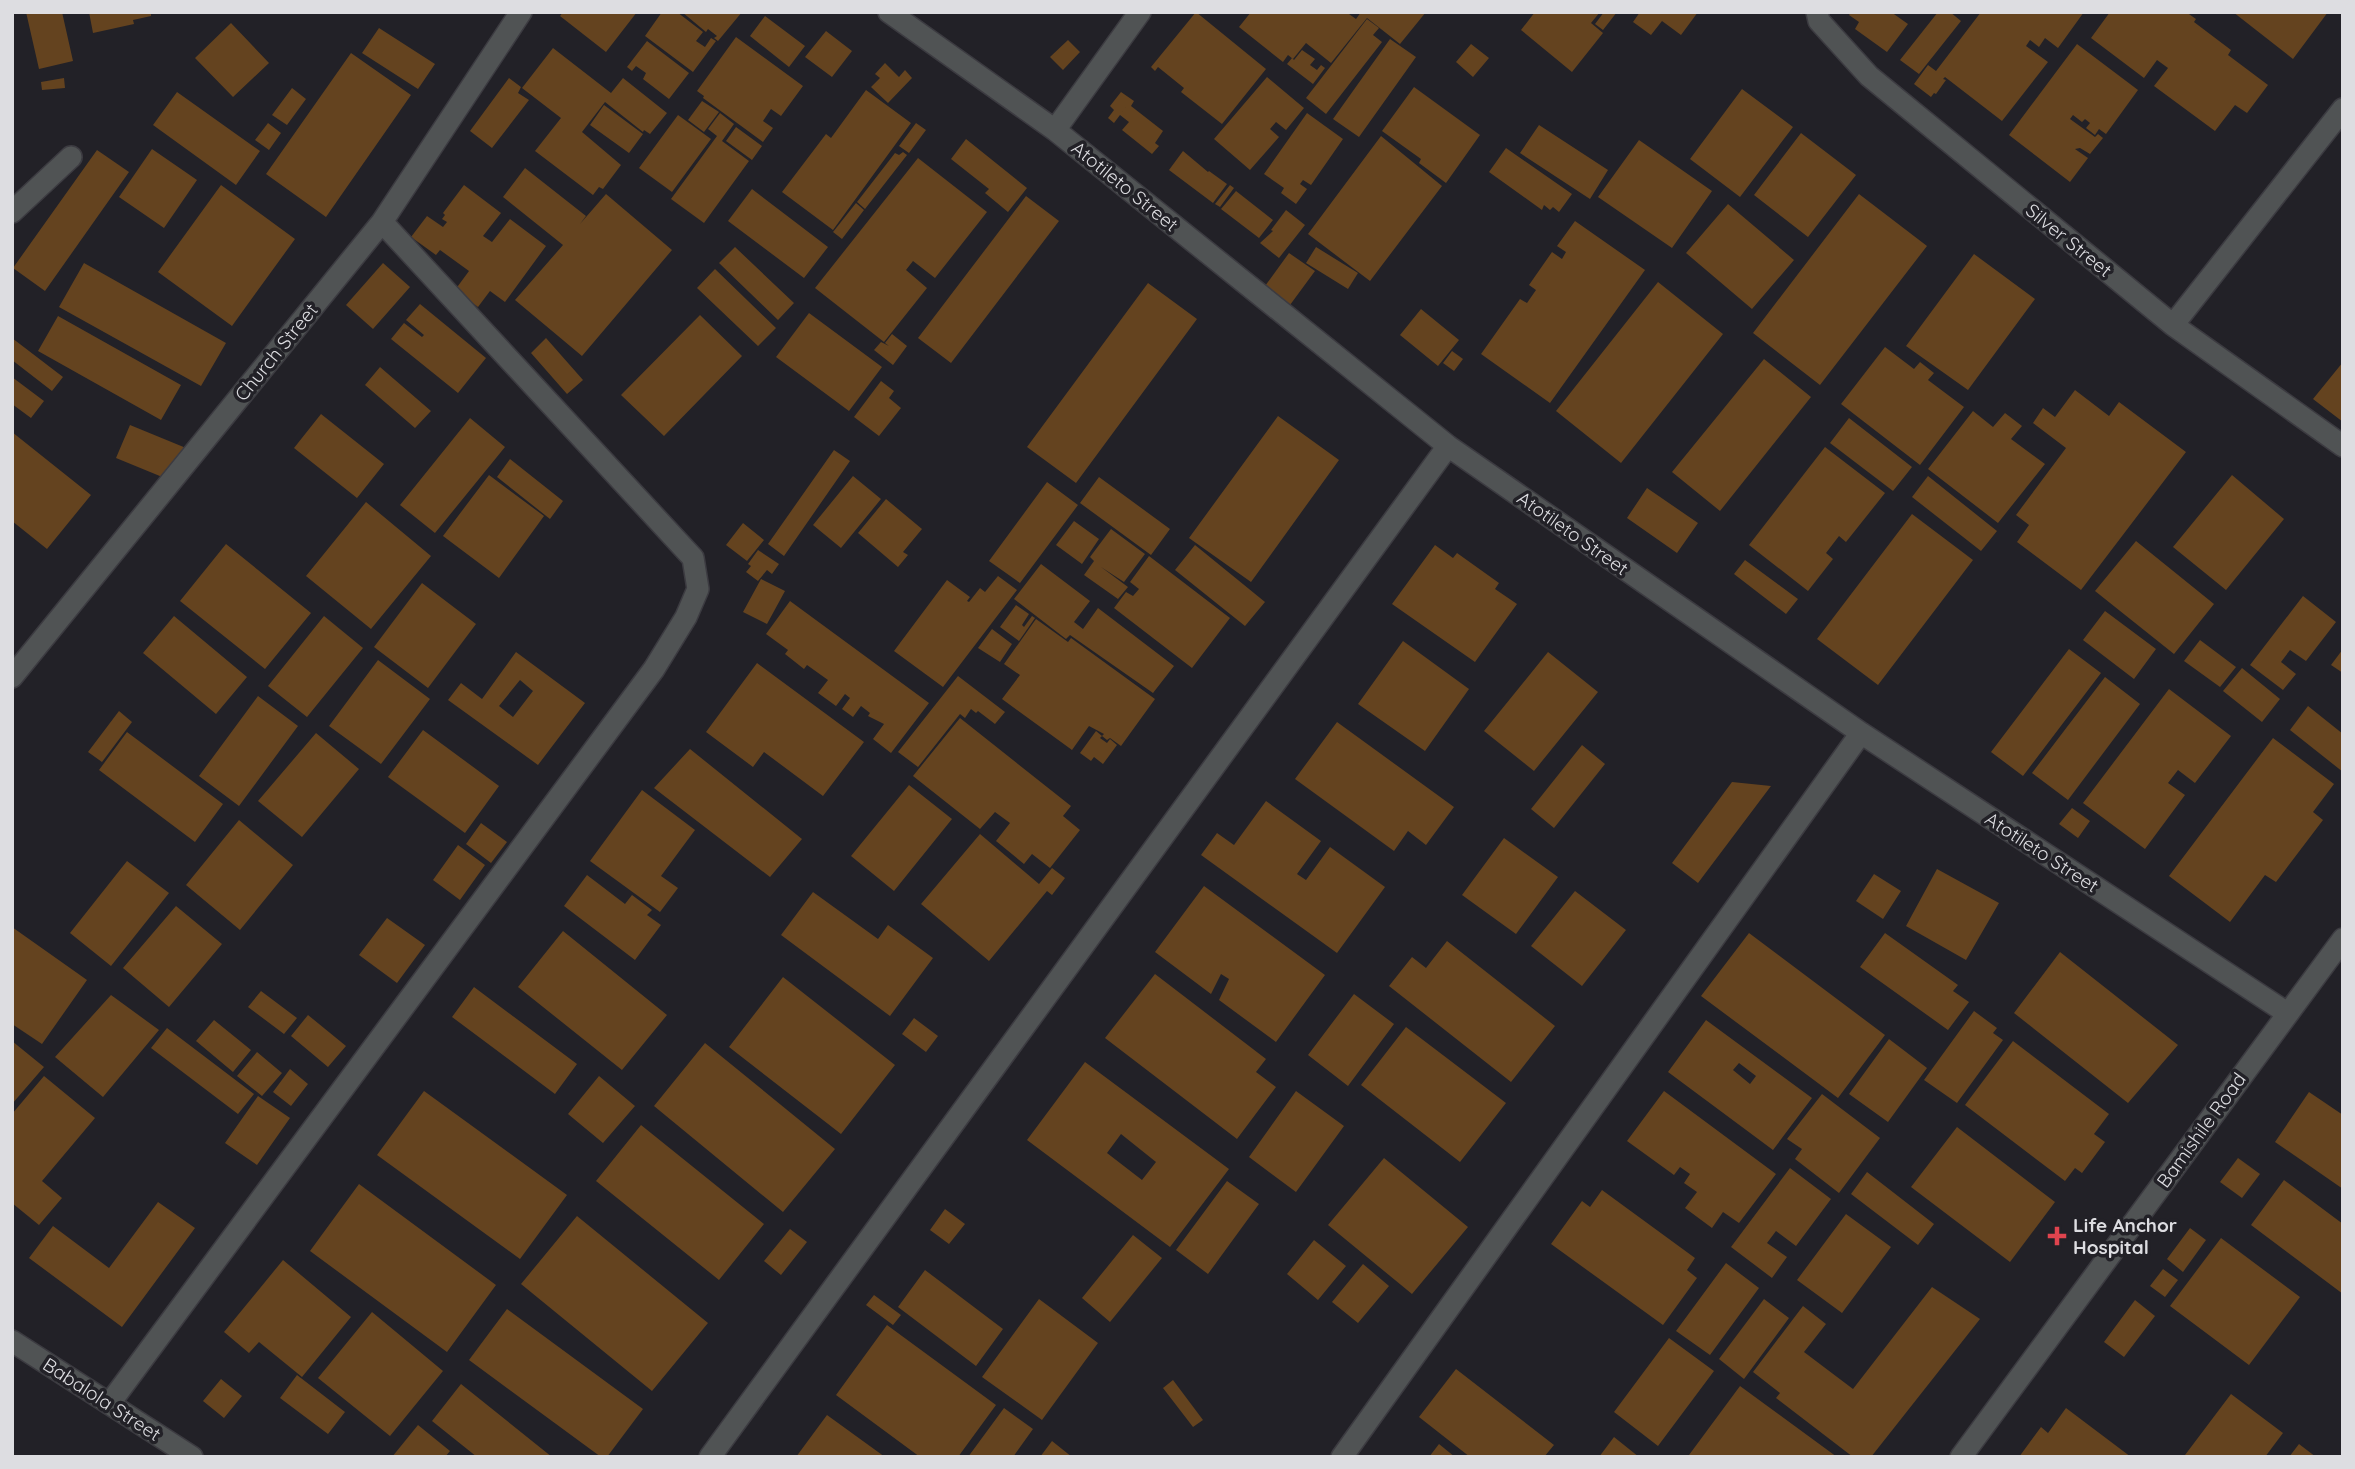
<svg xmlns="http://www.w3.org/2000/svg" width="2355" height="1469" viewBox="0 0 2355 1469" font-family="Quicksand,sans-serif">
	<rect width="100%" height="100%" fill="#222127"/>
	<!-- building -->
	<path fill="#64431f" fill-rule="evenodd" d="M26,12h36l11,49 -34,8z
		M89,12h62v4l-18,4 1,4 -41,9z
		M563,12h74l-31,40 -46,-36z
		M662,12h15l26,20 -7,9 9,6 6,-9 5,3 -23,31 -48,-36z
		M682,12h60l-24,29 -4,-3 3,-2 -9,-7 -2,3z
		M1196,12l70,57 -44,55 -41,-32 3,-4 -26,-21 -3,4 -4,-4z
		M1251,12h99l-1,2 7,5 5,-7h65l-26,32 -33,-26 -36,45 -25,-20 -13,16 -5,-4 -5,7 -44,-35z
		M1535,12h65l-9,11 12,10 -31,39 -51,-42z
		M1604,12h13l-14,18 -8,-6z
		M1640,12h58l-17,23 -19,-14 -11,14 -18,-13z
		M1851,12h40l17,12 -21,28 -32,-23 4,-7 -10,-7z
		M1938,12h12l11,9 -42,53 -19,-14z
		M1981,12h103l-26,36 -13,-10 -6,9 -9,-7 -4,6 22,16 -46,59 -57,-44 -2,2 3,1 -10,14 -2,-1 -3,4 -17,-13 14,-19 8,6z
		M2110,12h76l10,7 -2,3 37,28 -3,5 40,30 -21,28 -12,-8 -20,26 -61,-45 14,-18 -11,-8 -13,18 -53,-40z
		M2233,12h95l-35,47z
		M765,16l40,30 -16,21 -39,-31z
		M1367,19l12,9 -6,7 9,7 -56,72 -20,-16z
		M231,23l38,40 -36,34 -38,-39z
		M379,28l56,36 -17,25 -56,-36z
		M826,31l26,20 -20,26 -27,-20z
		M736,37l67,49 -22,30 -10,-7 -8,12 10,7 -10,14 -60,-44 1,-2 -7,-5z
		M1390,39l26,18 -57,80 -26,-18z
		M1068,40l12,12 -17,18 -13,-13z
		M647,41l42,32 -20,26 -26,-20 3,-6 -10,-7 -4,5 -5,-4z
		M1471,44l18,14 -16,19 -17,-15z
		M2077,44l61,46 -32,44 -7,-5 -4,6 -9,-7 4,-5 -5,-4 -3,3 -9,-7 -3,4 25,18 3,-3 5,4 -13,16 -10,-6 -5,1 13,9 -18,24 -61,-47z
		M553,48l58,45 12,-15 44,35 -17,21 -6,-4 -1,2 -38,-30 -23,30 39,33 -18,24 -4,-2 -6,8 -58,-44 26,-33 -39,-30z
		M1302,50l13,9 -5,6 7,5 4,-5 4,3 -12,16 -26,-20 5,-6 2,2z
		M351,53l60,42 -85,122 -60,-43z
		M885,63l14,14 6,-7 7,8 -24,25 -17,-16 9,-9 -5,-4z
		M1267,77l37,31 -18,22 -10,-8 -6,7 9,8 -29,33 -36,-31z
		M64,78l1,10 -23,2 -1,-8z
		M509,78l12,9 -3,6 11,7 -37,48 -22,-17z
		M1414,87l66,48 -34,48 -27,-20 2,-4 -39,-28z
		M292,88l14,11 -19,26 -15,-10z
		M1742,89l51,38 -53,70 -50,-38z
		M866,90l45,33 -78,107 -51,-38 44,-58 5,4z
		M177,92l83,59 -24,34 -83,-60z
		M1121,92l13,9 -3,5 32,25 -8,12 4,3 -7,8 -30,-24 7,-8 -9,-7 9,-12 -15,20 -6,-5 6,-8 -4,-4z
		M702,101l17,11 -15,20 -16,-12z
		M604,105l39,29 -14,19 -39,-28z
		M720,113l14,11 -12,17 27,20 -45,62 -33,-24 46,-63 -9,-7z
		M1307,113l36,26 -32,46 -8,-5 -3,4 7,5 -11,15 -15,-11 3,-5 -20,-14z
		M678,115l33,24 -39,53 -33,-24z
		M268,123l13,10 -12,17 -14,-10z
		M916,123l10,7 -17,23 -10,-7z
		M1539,125l69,45 -18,29 -70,-46z
		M736,127l26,19 -10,14 -26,-19z
		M1801,133l55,42 -48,62 -54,-42z
		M1381,136l61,50 -72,95 -62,-47z
		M966,139l61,49 -19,24 -23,-19 4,-4 -38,-30z
		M1639,140l73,51 -40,57 -74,-51z
		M1506,148l66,46 -13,18 -6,-5 -3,3 -6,-5 -2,5 -53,-38z
		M152,149l45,31 -33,48 -45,-31z
		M97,150l32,22 -84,119 -32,-23z
		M1183,151l25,21 1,-1 18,13 -14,19 -44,-33z
		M903,152l4,3 -42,54 -8,-7 38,-49 4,2z
		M918,158l69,54 -52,66 -22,-17 -7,9 21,18 -43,54 -69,-54z
		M525,168l61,48 -6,8 26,-30 66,56 -90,106 -67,-56 48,-55 -60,-48z
		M221,185l74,54 -63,87 -74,-54z
		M464,185l37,28 -18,23 9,6 18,-23 36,27 -41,56 -15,-11 -12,16 -23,-17 14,-19 -29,-21 -4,5 -25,-18 16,-21 16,11 4,-5 -5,-3 3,-4 -2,-2z
		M1230,185l4,3 -14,19 -5,-3z
		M752,189l76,58 -24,31 -76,-57z
		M1236,191l37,29 -14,18 -38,-29z
		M1859,194l68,52 -107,139 -67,-52z
		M1026,196l33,25 -108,142 -33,-25z
		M856,203l8,7 -22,29 -9,-7z
		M1728,204l66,56 -42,49 -66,-56z
		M1286,210l19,15 -26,33 -19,-15 13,-12 -2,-1z
		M1575,221l70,49 -95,133 -69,-49 39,-55 7,4 9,-13 -7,-5 23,-33 10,7 4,-7 -9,-6z
		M735,247l59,56 -16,17 -59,-57z
		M1316,247l42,26 -10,16 -42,-26z
		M1289,253l26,18 -25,34 -25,-19z
		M1974,254l61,45 -67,91 -62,-44z
		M84,263l142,80 -25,43 -142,-79z
		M383,263l27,24 -37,42 -27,-24z
		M715,269l61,59 -18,18 -61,-58z
		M1658,282l65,52 -102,129 -65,-52z
		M1148,283l49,36 -121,164 -49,-36z
		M420,304l66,54 -28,35 -67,-54 13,-16 18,14 2,-2 -18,-15z
		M1421,309l38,31 -21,26 -38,-31z
		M809,313l73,54 -33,44 -73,-54z
		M700,315l42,41 -78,80 -43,-41z
		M58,316l123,69 -20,35 -123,-69z
		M892,334l15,12 -14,19 -19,-15 7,-8 8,4 -4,-3z
		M12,338l51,39 -11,14 -40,-31z
		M546,338l37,42 -16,14 -36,-41z
		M1885,347l29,22 6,-7 14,11 -6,7 36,27 -44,58 -79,-61z
		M1452,351l11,8 -9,12 -11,-8z
		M1764,359l47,38 -91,114 -48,-39z
		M2343,362v60l-30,-23z
		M380,367l51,44 -16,17 -50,-43z
		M12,377l32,24 -13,17 -19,-14z
		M881,381l13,10 -5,7 12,10 -22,28 -25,-19z
		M2075,390l34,26 10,-14 67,50 -105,138 -64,-48 12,-17 -13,-10 50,-67 -33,-25 10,-15 12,9z
		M1973,411l20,16 12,-14 17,13 -11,13 34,25 -47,59 -70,-54z
		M321,414l63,50 -27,34 -63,-50z
		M1278,416l61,44 -88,122 -62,-44z
		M470,418l35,29 -70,86 -35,-28z
		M1849,418l63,49 -19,24 -63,-48z
		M130,425l56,23 -14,33 -56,-23z
		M12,432l79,63 -44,54 -35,-28z
		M1825,447l60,46 -39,49 -7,-6 -13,17 7,6 -25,32 -59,-46z
		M834,450l16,11 -66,95 -16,-12z
		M510,459l53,42 -13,18 -53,-42z
		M489,475l55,41 -45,62 -56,-42z
		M2232,475l52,44 -58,71 -53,-43z
		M853,476l28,23 -40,49 -28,-23z
		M1928,476l69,55 -16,20 -69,-54z
		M1099,477l71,52 -19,26 -71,-52z
		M1047,482l31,23 -58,78 -31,-22z
		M1647,488l51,35 -21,30 -50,-35z
		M886,499l36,30 -19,23 5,3 -10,12 -40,-34z
		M366,502l65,54 -60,73 -65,-53z
		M1912,514l61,46 -95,125 -61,-46z
		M1074,521l25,18 -17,25 -26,-19z
		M743,523l21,17 -17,21 -21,-16z
		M1111,529l34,25 -21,28 -23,-15 27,20 -10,12 -34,-24 10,-14 -4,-4z
		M2136,541l78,63 -40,50 -79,-63z
		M226,544l85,69 -46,56 -85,-68z
		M1195,545l70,57 -20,24 -70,-56z
		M1435,545l18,13 4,-5 42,30 -4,6 22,15 -42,58 -83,-58z
		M758,550l21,14 -7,10 -5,-4 -9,11 -12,-9 5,-6 -3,-2z
		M1149,556l81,62 -38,50 -78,-60 12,-16 7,4 6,-7 -9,-7z
		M1745,560l53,39 -12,15 -52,-40z
		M1041,564l49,37 -16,21 9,7 15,-21 76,58 -21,27 -83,-58 -4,4 -52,-40z
		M998,576l19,14 -74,97 -49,-36 53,-71 23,17 -3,4 2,1 11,-14 5,4z
		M761,579l24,12 -18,33 -24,-12z
		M422,583l54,41 -48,64 -54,-41z
		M2303,596l33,26 -30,39 -16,-11 -9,12 15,12 -13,16 -33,-25z
		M790,601l139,102 -38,50 -18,-14 11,-15 -16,-8 2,-3 -9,-7 -8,11 -11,-8 8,-11 -5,-4 -9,12 -18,-13 10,-13 -21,-15 -3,4 -19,-15 3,-4 -22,-16z
		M1016,605l13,9 -7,11 2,2 8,-11 3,2 -16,23 -19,-14z
		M2105,611l51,38 -22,30 -51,-39z
		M174,616l73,61 -31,37 -73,-61z
		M324,616l39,32 -56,69 -39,-31z
		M1036,619l32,23 3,-4 84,61 -34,47 -11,-8 -3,2 -5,-4 2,-2 -15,-8 -17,24 -70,-51 18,-24 -16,-11z
		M992,629l20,15 -12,18 -22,-14z
		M2200,640l36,27 -16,20 -36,-26z
		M1403,641l66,48 -44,62 -67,-47z
		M2069,649l32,24 -78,103 -32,-24z
		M2343,649v24l-12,-8z
		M516,652l69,51 -47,62 -90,-65 13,-17 21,16zM520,680l13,11 -20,26 -14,-11z
		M1548,652l50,40 -64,79 -50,-40z
		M378,660l52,39 -49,65 -52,-38z
		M757,663l107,79 -41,54 -59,-44 -11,15 -47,-35z
		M2242,668l38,31 -18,23 -39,-31z
		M958,676l47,36 -10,12 -17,-13 -2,2 -5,-4 -6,9 -5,-4 -42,53 -20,-15z
		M2105,677l35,27 -72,96 -36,-27z
		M2169,689l62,47 -36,47 -17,-13 -10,13 17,12 -40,54 -62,-46z
		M258,696l40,30 -59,80 -40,-30z
		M2308,706l35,28v38l-53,-42z
		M119,711l13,11 -30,40 -14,-10z
		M960,718l111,88 -8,10 17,14 -30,38 -18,-14 -8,10 -28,-23 14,-18 -15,-11 -15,17 -67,-53z
		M1337,722l117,85 -28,38 -18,-14 -14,20 -99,-72z
		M423,730l76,56 -34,47 -77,-56z
		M1096,731l6,5 -2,2 7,5 3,-4 7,6 -14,19 -9,-7 -3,4 -11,-8z
		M127,732l96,72 -28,38 -96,-72z
		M316,733l43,36 -57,68 -44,-36z
		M2273,738l61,46 -21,28 10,8 -47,62 -11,-7 -35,47 -61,-46z
		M1582,745l23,19 -51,64 -23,-19z
		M690,749l112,90 -32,38 -116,-89z
		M1732,782l39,4 -73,97 -26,-20z
		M909,785l43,34 -58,72 -43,-35z
		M642,790l53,40 -34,46 17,12 -18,24 -70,-51z
		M1266,801l55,40 -24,33 9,6 24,-33 55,40 -48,66 -136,-98 16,-22 17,12z
		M2072,808l18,13 -12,17 -19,-14z
		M239,820l54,45 -53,65 -54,-45z
		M481,823l26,19 -16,21 -25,-19z
		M980,834l59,50 13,-16 13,10 -13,17 -5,-4 -58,70 -68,-57z
		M1504,838l54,39 -42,57 -54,-39z
		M458,845l27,20 -25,35 -27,-20z
		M127,861l42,32 -58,73 -41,-33z
		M1937,869l62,34 -33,57 -60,-34z
		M1874,874l27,17 -18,28 -27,-18z
		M587,875l38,29 7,-9 20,15 -5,5 14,10 -26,35 -71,-54z
		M1204,886l121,89 -49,67 -57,-42 10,-21 -8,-5 -10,20 -56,-42z
		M1575,891l51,39 -44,56 -51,-40z
		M813,892l65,47 10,-14 45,33 -43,58 -109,-81z
		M176,906l46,38 -53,63 -46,-39z
		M387,918l38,27 -28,38 -38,-28z
		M12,927l75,53 -45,64 -30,-20z
		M563,931l104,84 -45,55 -104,-83z
		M1749,933l136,102 -47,63 -137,-102z
		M1885,933l73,52 -5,6 16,11 -21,28 -88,-63z
		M1447,941l108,85 -44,56 -122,-96 23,-29 14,11z
		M2060,952l118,93 -50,58 -114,-90z
		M1155,974l111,85 -10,13 20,15 -39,52 -132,-101z
		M783,977l112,88 -54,69 -112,-87z
		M474,987l103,77 -22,30 -103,-77z
		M261,991l36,27 -13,16 -36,-27z
		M1354,994l40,30 -46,62 -40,-31z
		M111,995l48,35 -56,67 -48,-40z
		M1974,1011l23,17 -4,5 10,7 -46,63 -33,-23z
		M308,1015l38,31 -18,21 -37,-31z
		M914,1018l24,18 -12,16 -24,-18z
		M214,1020l37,30 -18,22 -37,-31z
		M1706,1020l106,78 -39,52 -105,-78zM1739,1063l17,13 -6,8 -17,-14z
		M1406,1027l100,76 -46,59 -99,-77z
		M167,1028l87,66 -16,20 -87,-66z
		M1889,1039l38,29 -39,54 -39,-28z
		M12,1041l32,26 -32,37z
		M2013,1041l96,73 -15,20 11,8 -23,31 -7,-5 -10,13 -100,-76z
		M705,1043l130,106 -52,63 -129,-106z
		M257,1052l25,21 -20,23 -25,-20z
		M1085,1062l144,107 -59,78 -143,-107zM1121,1134l35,28 -14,18 -35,-27z
		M290,1069l18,15 -17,22 -18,-14z
		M44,1076l51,42 -53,63 20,17 -23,27 -27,-22v-89z
		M599,1076l36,30 -32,37 -35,-29z
		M424,1091l143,104 -47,64 -143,-104z
		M1296,1091l48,35 -48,66 -47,-35z
		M1664,1091l112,83 -37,49 -16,-11 -11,16 -27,-20 12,-16 -13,-9 6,-9 -10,-7 -6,8 -47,-34z
		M2309,1092l34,23v74l-68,-47z
		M1822,1094l58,44 -41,55 -44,-34 7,-10 -15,-10z
		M258,1096l32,22 -33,47 -32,-22z
		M641,1125l123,99 -45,56 -123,-99z
		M1957,1127l98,75 -45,60 -99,-75z
		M1384,1158l84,69 -56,67 -84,-69z
		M2238,1158l22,16 -18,24 -22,-16z
		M1790,1168l41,31 -35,47 -20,-15 -9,12 20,14 -15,21 -41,-31z
		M1867,1172l67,52 -16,21 -67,-51z
		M2284,1180l59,44v70l-92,-69z
		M1227,1181l32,23 -51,70 -32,-24z
		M359,1184l137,101 -49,67 -137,-101z
		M1602,1190l93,68 -8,12 10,8 -34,47 -112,-81 31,-43 8,6z
		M158,1202l37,26 -73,99 -93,-69 24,-32 56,42z
		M945,1209l20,15 -16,20 -19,-14z
		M1846,1214l45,33 -49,66 -45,-33z
		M577,1216l131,107 -56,68 -131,-107z
		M2190,1228l16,12 -23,32 -16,-13z
		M790,1229l17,13 -26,33 -17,-14z
		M1133,1235l29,23 -52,64 -28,-24z
		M2221,1238l79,59 -51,68 -79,-59z
		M1314,1240l32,26 -28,34 -31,-26z
		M283,1260l68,57 -49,60 -43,-35 -10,11 -25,-21z
		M1726,1263l33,25 -49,67 -34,-24z
		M1363,1264l26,22 -31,37 -26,-21z
		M2163,1269l15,11 -13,17 -15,-11z
		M925,1270l78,59 -27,37 -78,-59z
		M1932,1287l48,32 -109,138h-18l-77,-59 4,-5 -27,-21 50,-66 23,18 -22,28 49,37z
		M874,1295l27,20 -8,10 -27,-20z
		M1039,1299l59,44 -56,77 -60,-43z
		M1764,1299l25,19 -45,61 -25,-20z
		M2135,1300l20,16 -31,41 -20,-15z
		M507,1309l136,100 -36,48h-6l-132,-97z
		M372,1312l71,59 -53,65 -72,-58z
		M887,1325l109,80 -38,52h-38l-84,-62z
		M1669,1338l45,33 -56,75 -44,-34z
		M1456,1369l98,76 -10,12h-74l-51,-40z
		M297,1375l48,37 -17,22 -48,-36z
		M221,1379l21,17 -18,22 -21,-17z
		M1173,1380l30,40 -10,7 -30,-39z
		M461,1384l91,73h-75l-45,-36z
		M1740,1386l97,71 -148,-2z
		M2231,1394l52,39 -18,24h-78l-2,-2z
		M1004,1408l29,21 -20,28h-45z
		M2066,1408l65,49h-112l22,-30 7,6z
		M827,1415l58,42h-89z
		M418,1425l32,26 -5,6h-53z
		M1614,1437l25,20h-40z
		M1052,1441l20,16h-32z
		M1439,1444l16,13h-26z
		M2299,1444l17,13h-27z"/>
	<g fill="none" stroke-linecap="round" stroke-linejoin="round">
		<defs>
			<path id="street" d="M889,12l166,118 393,316 413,287 426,280
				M1817,12l2,9 50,55 304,249 170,121
				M1055,130l85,-118
				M12,212l59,-55
				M2173,325l170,-216
				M12,677l370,-455 139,-210
				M12,1341l180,116
				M110,1403l544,-734 32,-52 12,-28 -5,-31 -311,-336
				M710,1457l738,-1011
				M1342,1457l519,-724
				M1961,1457l382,-518"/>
		</defs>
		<!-- street casing -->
		<use href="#street" stroke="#3c3b41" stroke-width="24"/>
		<!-- street -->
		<use href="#street" stroke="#505354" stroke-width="21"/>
	</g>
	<!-- markers -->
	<path fill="#e0444e" stroke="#222127" stroke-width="2.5" d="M2053.5 1225.5h7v7h7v7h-7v7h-7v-7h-7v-7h7z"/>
	<g text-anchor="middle" stroke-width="7" stroke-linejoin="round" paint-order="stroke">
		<!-- street labels -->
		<g font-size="19" fill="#dddde1" stroke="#222127">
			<text transform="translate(1125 186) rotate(39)" y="7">Atotileto Street</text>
			<text transform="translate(2069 240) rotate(39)" y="7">Silver Street</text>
			<text transform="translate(276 352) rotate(-51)" y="7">Church Street</text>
			<text transform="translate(1573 533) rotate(35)" y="7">Atotileto Street</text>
			<text transform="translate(2042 852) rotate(33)" y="7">Atotileto Street</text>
			<text transform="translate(2201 1130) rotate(-54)" y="7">Bamishile Road</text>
			<text transform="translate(102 1399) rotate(33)" y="7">Babalola Street</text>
		</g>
		<!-- poi labels -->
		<g font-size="19" font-weight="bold" fill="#dddde1" stroke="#222127" text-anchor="start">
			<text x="2073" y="1232">Life Anchor<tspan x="2073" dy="22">Hospital</tspan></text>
		</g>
	</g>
	<!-- border -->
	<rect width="2355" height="1469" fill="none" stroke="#dddde1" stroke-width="28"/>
</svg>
